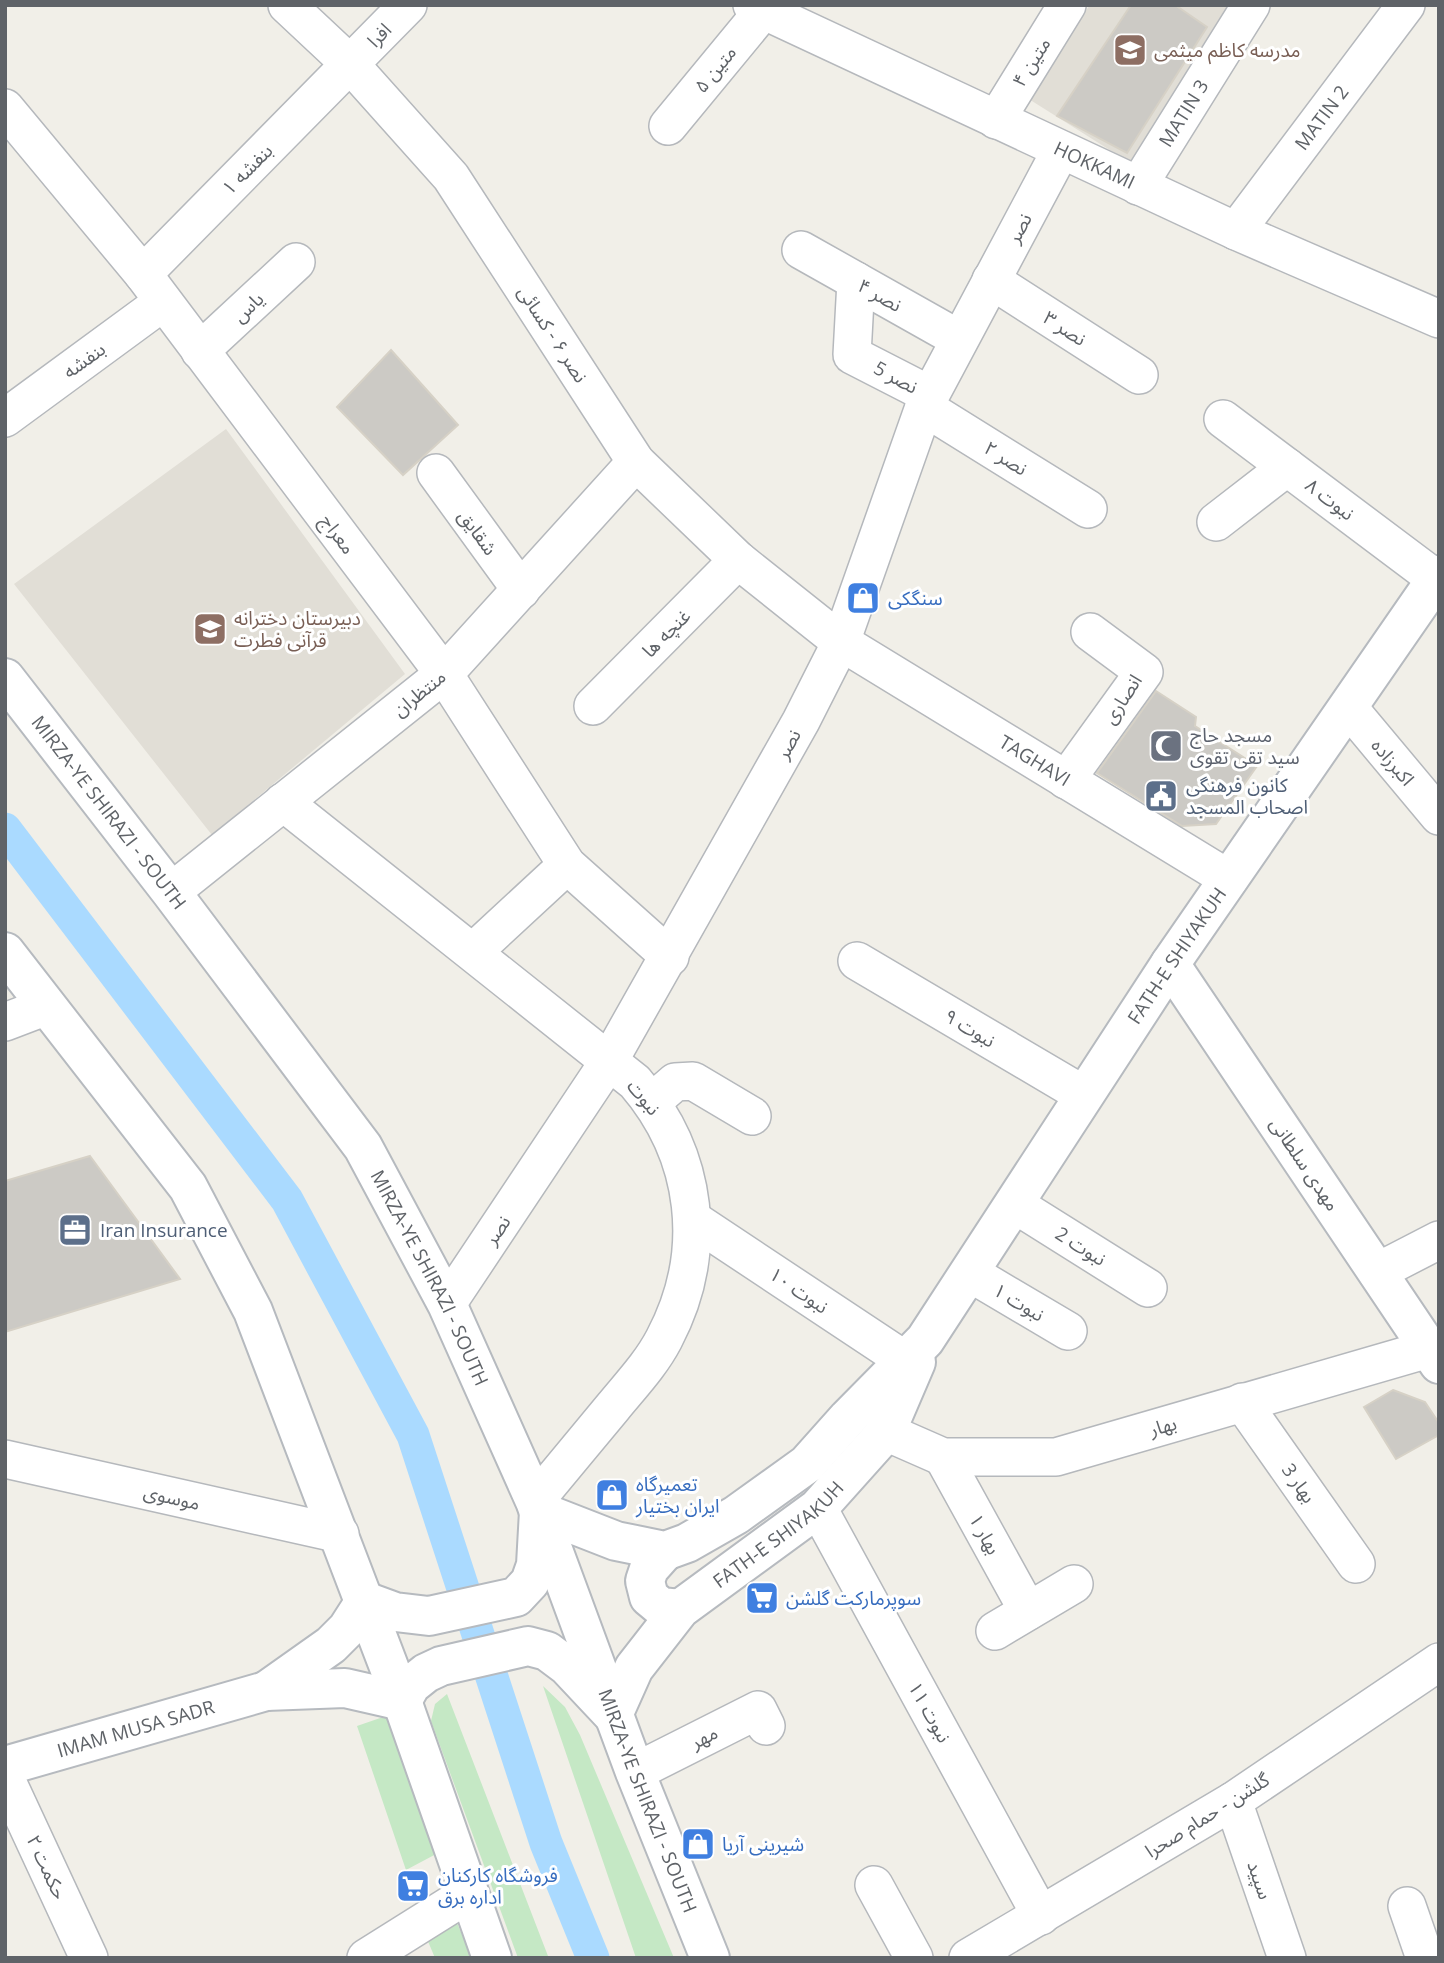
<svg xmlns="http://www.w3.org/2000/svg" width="1444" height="1963" viewBox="0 0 1444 1963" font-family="'Open Sans','Noto Sans Arabic',sans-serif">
	<rect width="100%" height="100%" fill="#f1efe8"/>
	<!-- education -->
	<path fill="#e1ded6" d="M1090,5h142l-100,159 -108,-68z
		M226,429l179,245 -193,161 -198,-251z"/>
	<!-- green -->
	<path fill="#c5e8c5" d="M543,1686l22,21 15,28 94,223h-38z
		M447,1694l101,262 1,2h-31l-87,-237 4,-17z
		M386,1716l52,137 -32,17 -49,-144z
		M457,1923l15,35h-37l-8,-19z"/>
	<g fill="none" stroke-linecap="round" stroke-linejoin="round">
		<!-- canal -->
		<path stroke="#aadaff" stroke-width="33" d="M5,829l282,371 126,235 133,408 47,115"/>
	</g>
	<!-- building -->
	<path fill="#cccac5" stroke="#d6d1c6" stroke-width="2" d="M1131,5h44l32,22 -80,126 -70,-37z
		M391,350l67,75 -55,50 -66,-68z
		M1156,691l40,26 -1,9 62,40 -41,58 -34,2 -85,-53z
		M90,1156l90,123 -175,53v-151z
		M1393,1390l32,12 14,21v12l-43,24 -32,-52z"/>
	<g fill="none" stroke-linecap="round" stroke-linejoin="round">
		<defs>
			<g id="street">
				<path id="s1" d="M287,5l63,59 101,113 185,285 102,98 103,82 388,237"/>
				<path id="s2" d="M752,5l484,226 203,88"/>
				<path d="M5,108l138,166 301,400 123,191 103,92"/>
				<path d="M996,120l71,-115"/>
				<path d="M668,126l94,-114"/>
				<path id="s3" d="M1138,186l113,-181"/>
				<path id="s4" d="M1236,231l170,-226"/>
				<path d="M801,250l158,89"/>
				<path d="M143,274l265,-269"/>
				<path d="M991,280l148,95"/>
				<path d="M856,281l-4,74 78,40"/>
				<path d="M200,351l96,-89"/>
				<path d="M924,407l164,102"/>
				<path d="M5,418l158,-116"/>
				<path d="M1223,419l213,160"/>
				<path d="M436,473l85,117"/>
				<path d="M1216,522l71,-55"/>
				<path d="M593,706l145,-146"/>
				<path d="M1348,707l91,109"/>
				<path d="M1066,780l78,-108 -54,-40"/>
				<path d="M283,802l352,280c63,73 75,170 29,257 -13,25 -33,46 -51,68 -26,31 -52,63 -78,94"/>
				<path d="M171,892l273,-218 192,-212"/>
				<path d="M473,952l94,-87"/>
				<path d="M857,961l227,134"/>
				<path d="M5,1022l42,-16"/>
				<path d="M652,1102l23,-20 18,-1 59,35"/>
				<path d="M1014,1204l134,84"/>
				<path d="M692,1219l214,142"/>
				<path d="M1377,1272l62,-32"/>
				<path d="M970,1273l98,58"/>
				<path d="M447,1304l162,-243 192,-340 40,-79 83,-235 137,-257"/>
				<path d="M1242,1402l114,162"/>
				<path d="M886,1432l57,25h113l383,-111"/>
				<path d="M943,1457l85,154"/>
				<path d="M5,1459l335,75"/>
				<path d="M818,1508l223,408"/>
				<path d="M995,1631l79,-47"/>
				<path d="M635,1772l123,-62 8,16"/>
				<path d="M5,1777l84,181"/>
				<path d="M1233,1801l54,157"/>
				<path d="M874,1885l40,73"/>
				<path d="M1407,1906l18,52"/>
				<path d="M366,1958l102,-64"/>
				<path d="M968,1958l265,-157 206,-139"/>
			</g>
			<g id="secondary">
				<path id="s5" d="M5,678l166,214 192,255 84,157 88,197 100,271 75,186"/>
				<path d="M5,952l183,235 65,124 149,390 90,257"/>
				<path d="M1170,964l269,400"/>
				<path d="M665,1551l-16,18 -4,12 4,16 12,10 19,2"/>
				<path id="s6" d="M266,1691l65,-46 16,-16 18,-28 30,11 34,4 87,-19 14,-15 6,-17 3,-54 77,30 49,10 22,-8 49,-28 71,-51 41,-46 77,-78 245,-376 269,-389"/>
				<path id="s7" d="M5,1766l261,-75 79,-3 57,13 9,-16 15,-12 15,-7 87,-20 19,5 20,15 46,49 21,-47 46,-59 138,-101 68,-76 30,-70"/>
			</g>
		</defs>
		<!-- street casing -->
		<use href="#street" stroke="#b5b8bc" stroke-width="40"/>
		<!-- secondary casing -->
		<use href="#secondary" stroke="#b6babf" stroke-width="42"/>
		<!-- street -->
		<use href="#street" stroke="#fff" stroke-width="37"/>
		<!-- secondary -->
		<use href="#secondary" stroke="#fff" stroke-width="38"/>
	</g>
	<!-- icons -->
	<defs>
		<symbol id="school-square" viewBox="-11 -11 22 22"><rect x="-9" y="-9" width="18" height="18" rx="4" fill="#8d6e63" stroke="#fff"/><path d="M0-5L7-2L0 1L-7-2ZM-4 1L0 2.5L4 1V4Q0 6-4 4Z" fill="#fff"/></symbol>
		<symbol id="shop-square" viewBox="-11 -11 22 22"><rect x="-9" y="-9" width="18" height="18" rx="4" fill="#3f7fe0" stroke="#fff"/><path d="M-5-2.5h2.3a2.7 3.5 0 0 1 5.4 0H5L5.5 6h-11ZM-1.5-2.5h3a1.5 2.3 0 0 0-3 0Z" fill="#fff"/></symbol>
		<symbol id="mosque-square" viewBox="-11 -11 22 22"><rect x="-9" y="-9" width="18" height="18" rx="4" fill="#6b7280" stroke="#fff"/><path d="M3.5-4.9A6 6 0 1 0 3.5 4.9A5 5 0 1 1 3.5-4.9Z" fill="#fff"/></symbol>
		<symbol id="civic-square" viewBox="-11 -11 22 22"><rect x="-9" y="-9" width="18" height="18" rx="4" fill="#5c6f8a" stroke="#fff"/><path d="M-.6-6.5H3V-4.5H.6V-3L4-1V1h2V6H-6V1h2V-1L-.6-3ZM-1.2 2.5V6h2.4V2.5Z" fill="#fff"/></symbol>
		<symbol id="office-square" viewBox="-11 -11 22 22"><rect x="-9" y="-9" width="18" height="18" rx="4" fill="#5c6f8a" stroke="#fff"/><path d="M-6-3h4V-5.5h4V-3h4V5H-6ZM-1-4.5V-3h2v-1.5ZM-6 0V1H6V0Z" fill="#fff"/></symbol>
		<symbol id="supermarket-square" viewBox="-11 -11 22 22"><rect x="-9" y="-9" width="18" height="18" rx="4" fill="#3f7fe0" stroke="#fff"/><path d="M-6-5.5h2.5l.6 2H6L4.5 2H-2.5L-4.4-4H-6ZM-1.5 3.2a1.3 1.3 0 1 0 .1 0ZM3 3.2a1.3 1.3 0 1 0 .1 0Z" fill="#fff"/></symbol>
	</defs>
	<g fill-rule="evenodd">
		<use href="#school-square" x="1111" y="31" width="38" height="38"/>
		<use href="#shop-square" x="844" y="579" width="38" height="38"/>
		<use href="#school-square" x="191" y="610" width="38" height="38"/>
		<use href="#mosque-square" x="1147" y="727" width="38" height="38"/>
		<use href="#civic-square" x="1142" y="777" width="38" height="38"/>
		<use href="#office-square" x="56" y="1211" width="38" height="38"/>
		<use href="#shop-square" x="593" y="1476" width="38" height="38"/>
		<use href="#supermarket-square" x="743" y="1579" width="38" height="38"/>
		<use href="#shop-square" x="679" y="1825" width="38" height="38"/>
		<use href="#supermarket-square" x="394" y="1867" width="38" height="38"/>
	</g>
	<g text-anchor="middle" stroke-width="6" stroke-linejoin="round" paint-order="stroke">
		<!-- street labels -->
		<g font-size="19" fill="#5f6368" stroke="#fff">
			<text transform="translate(379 35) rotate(-46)" y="7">افرا</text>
			<text transform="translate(1031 62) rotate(-58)" y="7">متین ۴</text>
			<text transform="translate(715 69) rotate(-51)" y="7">متین ۵</text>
			<text dy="7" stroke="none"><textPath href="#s3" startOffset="86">MATIN 3</textPath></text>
			<text dy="7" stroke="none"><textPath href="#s4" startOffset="142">MATIN 2</textPath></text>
			<text dy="7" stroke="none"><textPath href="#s2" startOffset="378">HOKKAMI</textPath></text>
			<text transform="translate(247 169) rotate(-45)" y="7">بنفشه ۱</text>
			<text transform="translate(1019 228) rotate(-62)" y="7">نصر</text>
			<text transform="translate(880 295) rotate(29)" y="7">نصر ۴</text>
			<text transform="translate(248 307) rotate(-43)" y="7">یاس</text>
			<text transform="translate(1065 328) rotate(33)" y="7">نصر ۳</text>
			<text transform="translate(553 334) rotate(57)" y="7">نصر ۶ - کسائی</text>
			<text transform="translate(84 360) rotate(-36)" y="7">بنفشه</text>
			<text transform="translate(896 377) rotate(28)" y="7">نصر 5</text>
			<text transform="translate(1006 458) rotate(32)" y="7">نصر ۲</text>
			<text transform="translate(1330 499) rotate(37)" y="7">نبوت ۸</text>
			<text transform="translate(478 532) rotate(54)" y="7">شقایق</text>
			<text transform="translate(338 534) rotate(53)" y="7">معراج</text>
			<text transform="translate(666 633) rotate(-45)" y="7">غنچه ها</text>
			<text transform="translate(419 693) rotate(-39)" y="7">منتظران</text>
			<text transform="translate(1122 699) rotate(-57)" y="7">انصاری</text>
			<text transform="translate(788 744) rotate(-61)" y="7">نصر</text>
			<text dy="7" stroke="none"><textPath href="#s1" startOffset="1078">TAGHAVI</textPath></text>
			<text transform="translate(1393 762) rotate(50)" y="7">اکبرزاده</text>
			<text dy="7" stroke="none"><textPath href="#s5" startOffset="170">MIRZA-YE SHIRAZI - SOUTH</textPath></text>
			<text dy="7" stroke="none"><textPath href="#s6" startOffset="1314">FATH-E SHIYAKUH</textPath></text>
			<text transform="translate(970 1028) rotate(31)" y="7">نبوت ۹</text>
			<text transform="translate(644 1097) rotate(50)" y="7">نبوت</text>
			<text transform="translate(1305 1164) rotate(56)" y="7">مهدی سلطانی</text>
			<text transform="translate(497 1230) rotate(-56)" y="7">نصر</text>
			<text transform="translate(1081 1246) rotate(32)" y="7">نبوت 2</text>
			<text dy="7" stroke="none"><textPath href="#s5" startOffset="737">MIRZA-YE SHIRAZI - SOUTH</textPath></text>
			<text transform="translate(799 1290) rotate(34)" y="7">نبوت ۱۰</text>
			<text transform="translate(1019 1302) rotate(31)" y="7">نبوت ۱</text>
			<text transform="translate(1163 1426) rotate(-16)" y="7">بهار</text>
			<text transform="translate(1299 1483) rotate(55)" y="7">بهار 3</text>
			<text transform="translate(172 1497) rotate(13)" y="7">موسوی</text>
			<text dy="7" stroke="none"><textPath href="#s7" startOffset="914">FATH-E SHIYAKUH</textPath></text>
			<text transform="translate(985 1534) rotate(61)" y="7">بهار ۱</text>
			<text transform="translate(930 1712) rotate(61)" y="7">نبوت ۱۱</text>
			<text dy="7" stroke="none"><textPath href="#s7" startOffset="136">IMAM MUSA SADR</textPath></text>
			<text transform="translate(704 1737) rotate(-27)" y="7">مهر</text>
			<text dy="7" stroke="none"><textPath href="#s5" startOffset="1304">MIRZA-YE SHIRAZI - SOUTH</textPath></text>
			<text transform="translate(1207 1815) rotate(-32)" y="7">گلشن - حمام صحرا</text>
			<text transform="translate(47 1867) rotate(65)" y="7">حکمت ۲</text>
			<text transform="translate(1260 1880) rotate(71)" y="7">سپید</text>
		</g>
		<!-- education labels -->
		<g font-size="19" fill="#785e54" stroke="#fff" text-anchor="start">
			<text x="1154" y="57">مدرسه كاظم ميثمى</text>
			<text x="234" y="625">دبیرستان دخترانه<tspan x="234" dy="22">قرآنی فطرت</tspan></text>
		</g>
		<!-- shop labels -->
		<g font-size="19" fill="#366cbe" stroke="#fff" text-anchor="start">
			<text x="888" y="605">سنگکی</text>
			<text x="636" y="1491">تعمیرگاه<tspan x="636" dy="22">ایران بختیار</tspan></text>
			<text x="786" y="1605">سوپرمارکت گلشن</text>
			<text x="722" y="1851">شیرینی آریا</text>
			<text x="438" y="1882">فروشگاه کارکنان<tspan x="438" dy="22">اداره برق</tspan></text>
		</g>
		<!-- worship labels -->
		<g font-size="19" fill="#5b616d" stroke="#fff" text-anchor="start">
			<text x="1190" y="742">مسجد حاج<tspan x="1190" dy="22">سید تقی تقوی</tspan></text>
		</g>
		<!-- service labels -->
		<g font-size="19" fill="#4e5e75" stroke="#fff" text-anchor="start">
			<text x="1186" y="792">کانون فرهنگی<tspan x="1186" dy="22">اصحاب المسجد</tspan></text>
			<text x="100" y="1237">Iran Insurance</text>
		</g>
	</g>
	<!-- border -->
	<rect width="1444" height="1963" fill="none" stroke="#5f6368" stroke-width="14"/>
</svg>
